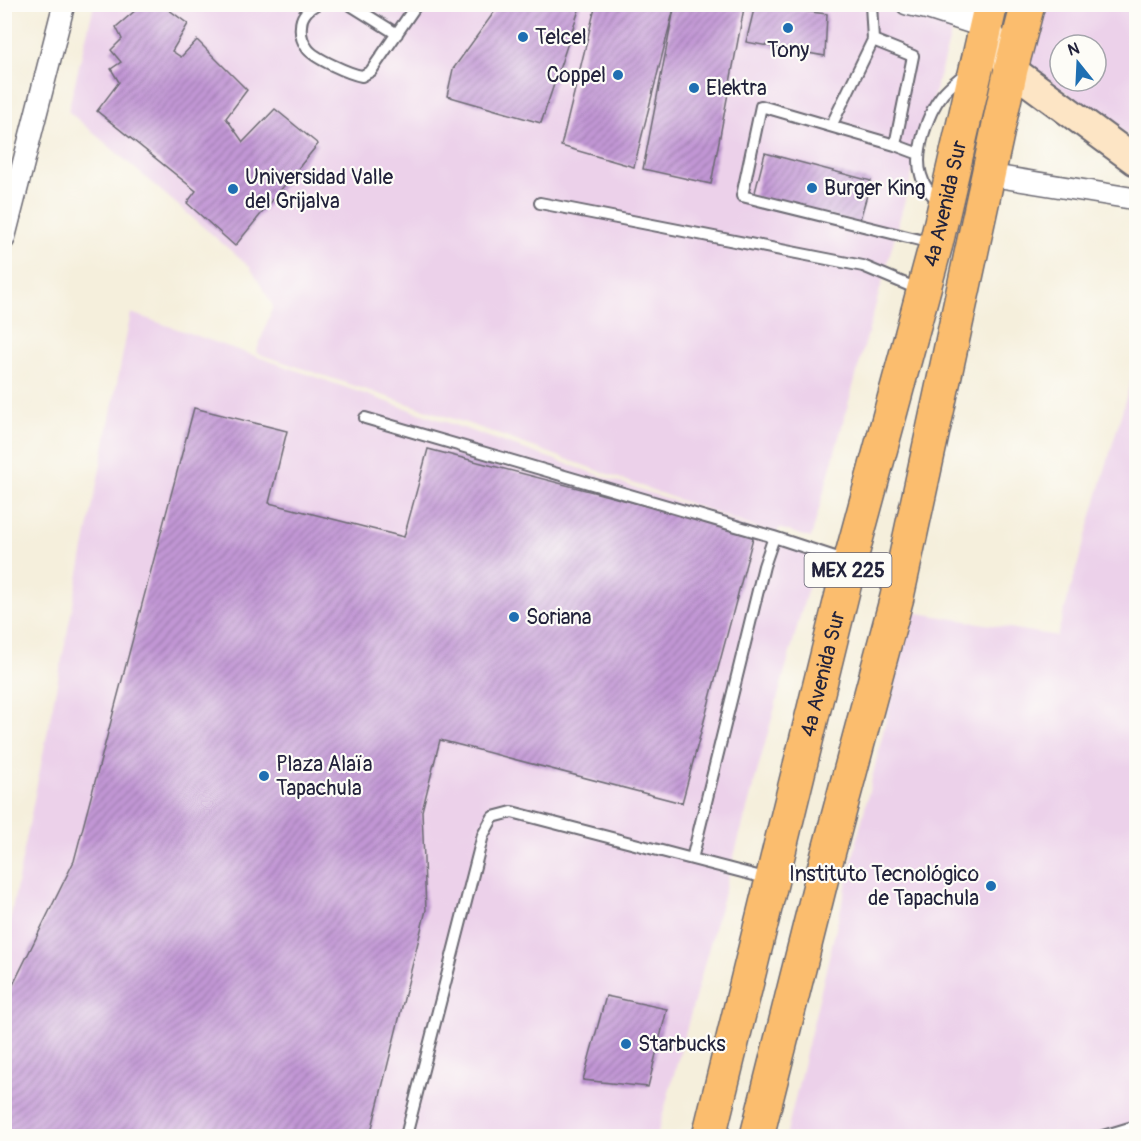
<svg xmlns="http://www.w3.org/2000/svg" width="1141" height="1141" viewBox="0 0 1141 1141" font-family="Pangolin,sans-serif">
	<defs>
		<pattern id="building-hatch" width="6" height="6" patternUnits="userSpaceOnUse" patternTransform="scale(1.5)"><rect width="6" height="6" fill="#c297d5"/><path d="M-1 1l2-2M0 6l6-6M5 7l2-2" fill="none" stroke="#9d7bae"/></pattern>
	</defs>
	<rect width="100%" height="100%" fill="#fdfcf7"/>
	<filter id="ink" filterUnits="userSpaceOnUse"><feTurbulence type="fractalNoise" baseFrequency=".0167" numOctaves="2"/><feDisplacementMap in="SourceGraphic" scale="12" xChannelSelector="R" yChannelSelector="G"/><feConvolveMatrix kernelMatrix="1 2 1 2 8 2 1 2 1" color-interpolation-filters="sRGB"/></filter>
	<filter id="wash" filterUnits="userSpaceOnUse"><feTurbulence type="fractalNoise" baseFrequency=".008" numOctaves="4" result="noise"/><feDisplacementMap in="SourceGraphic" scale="24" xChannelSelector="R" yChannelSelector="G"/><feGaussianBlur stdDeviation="1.35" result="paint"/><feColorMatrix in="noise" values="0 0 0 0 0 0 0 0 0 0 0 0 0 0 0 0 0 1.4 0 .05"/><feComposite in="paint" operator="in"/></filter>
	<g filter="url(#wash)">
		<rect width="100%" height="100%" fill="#f5efdc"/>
		<!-- built -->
		<path fill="#ecd1ea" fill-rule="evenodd" d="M94,5h865l-148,533 -32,-10 -3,7 -298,-108 -222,-74 17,-47 -23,-39 -182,-156z
			M1044,5h92v136l-108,-75zM1060,45h36v36h-36z
			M131,313l687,238 -161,585h-652v-191z
			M1136,363v773h-350l126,-524 145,24z"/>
		<g id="blocks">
			<!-- building -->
			<path fill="url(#building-hatch)" d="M143,4h18l27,20 -16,27 9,6 16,-17 50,50 -21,28 17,24 32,-33 43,35 -83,102 -48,-43 9,-12 -99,-80 22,-29 -8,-13 10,-7 -10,-12 11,-11 -6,-12z
				M500,4h81l-40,119 -94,-27 6,-27z
				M596,4h79l-41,163 -73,-21z
				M675,4h53l16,4 -33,176 -68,-15z
				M755,5l72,9 -2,42 -79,-14z
				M765,153l106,28 -12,42 -105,-27z
				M194,408l93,23 -18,72 135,34 24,-88 326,85 -72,269 -242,-63 -18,71 4,99 -56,226h-366v-133l70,-142z
				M606,996l61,13 -19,78 -65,-7z"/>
		</g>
	</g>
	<g filter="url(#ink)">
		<use href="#blocks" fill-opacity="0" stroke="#6c6a73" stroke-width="1.5"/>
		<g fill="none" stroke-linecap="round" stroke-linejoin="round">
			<defs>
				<path id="lane" d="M317,4c-9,5 -16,11 -16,22 -1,8 1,15 6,22 6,10 43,26 55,28l9,-5 46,-67
					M349,4l48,30
					M873,40l40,16 -18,89
					M831,126l42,-86 -2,-36
					M919,154l-24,-9 -134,-39 -19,90 190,47
					M939,202c-8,-8 -15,-15 -18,-27 -7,-22 7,-63 21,-80 7,-9 17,-16 25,-23
					M540,203l323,63 57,24
					M365,418l409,119 73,24
					M692,859l72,-293 10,-29
					M406,1136l77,-301 10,-18 19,-5 257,67
					M1103,1136l33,-10"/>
				<path id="street" d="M907,4l22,5 56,18
					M989,175l147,24
					M4,239l60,-235"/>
				<path id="secondary" d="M985,27l26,42 125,92"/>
				<g id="primary">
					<path id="s1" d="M709,1136l141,-574 86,-318 55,-240"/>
					<path d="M757,1136l66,-263 74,-276 114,-528 17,-65"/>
				</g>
			</defs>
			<!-- lane casing -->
			<use href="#lane" stroke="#6c6a73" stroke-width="14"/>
			<!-- street casing -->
			<use href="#street" stroke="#6c6a73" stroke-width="24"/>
			<!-- secondary casing -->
			<use href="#secondary" stroke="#6c6a73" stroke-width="32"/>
			<!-- primary casing -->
			<use href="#primary" stroke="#6c6a73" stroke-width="36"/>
			<!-- lane -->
			<use href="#lane" stroke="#fff" stroke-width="10"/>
			<!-- street -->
			<use href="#street" stroke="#fff" stroke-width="21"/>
			<!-- secondary -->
			<use href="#secondary" stroke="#fde5c5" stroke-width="28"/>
			<!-- primary -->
			<use href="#primary" stroke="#fbbd6e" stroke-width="33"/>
		</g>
	</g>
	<!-- markers -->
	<g fill="#1f6fb2" stroke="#fdfcf7" stroke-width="2">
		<circle cx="788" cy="28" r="6"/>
		<circle cx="523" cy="37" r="6"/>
		<circle cx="618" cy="75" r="6"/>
		<circle cx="694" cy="88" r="6"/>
		<circle cx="812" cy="188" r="6"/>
		<circle cx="233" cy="189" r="6"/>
		<circle cx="514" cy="617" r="6"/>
		<circle cx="264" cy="776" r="6"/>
		<circle cx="991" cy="886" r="6"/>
		<circle cx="626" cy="1044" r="6"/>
	</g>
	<g text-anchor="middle" stroke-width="4.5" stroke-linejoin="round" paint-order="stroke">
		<!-- shield labels -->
		<rect fill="#fdfcf7" stroke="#646373" stroke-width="1.5" x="804.5" y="553" width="87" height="34" rx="4.5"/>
		<g font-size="20" font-weight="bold" fill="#22223b">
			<text x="848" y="577">MEX 225</text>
		</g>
		<!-- poi labels -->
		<g font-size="21" fill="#22223b" stroke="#fdfcf7" text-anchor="start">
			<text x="535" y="44">Telcel</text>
			<text x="788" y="57" text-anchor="middle">Tony</text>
			<text x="606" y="82" text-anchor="end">Coppel</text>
			<text x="706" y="95">Elektra</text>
			<text x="245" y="184">Universidad Valle<tspan x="245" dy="24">del Grijalva</tspan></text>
			<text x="824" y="195">Burger King</text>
			<text x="526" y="624">Soriana</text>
			<text x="276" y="771">Plaza Alaïa<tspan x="276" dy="24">Tapachula</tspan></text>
			<text x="979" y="881" text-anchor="end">Instituto Tecnológico<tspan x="979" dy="24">de Tapachula</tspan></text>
			<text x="638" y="1051">Starbucks</text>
		</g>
		<!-- street labels -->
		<g font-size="21" fill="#22223b" stroke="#fdfcf7">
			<text dy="7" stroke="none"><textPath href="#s1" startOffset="962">4a Avenida Sur</textPath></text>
			<text dy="7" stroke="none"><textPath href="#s1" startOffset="476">4a Avenida Sur</textPath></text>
		</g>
	</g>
	<!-- margin -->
	<rect width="1141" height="1141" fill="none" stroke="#fdfcf7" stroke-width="24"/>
	<!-- north arrow -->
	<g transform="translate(1078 63) rotate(342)"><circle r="28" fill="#fdfcf7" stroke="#a5a5ac" stroke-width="1.5"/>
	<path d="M0-4.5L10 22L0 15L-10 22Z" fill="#1f6fb2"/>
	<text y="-9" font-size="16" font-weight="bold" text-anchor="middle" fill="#22223b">N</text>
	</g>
</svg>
